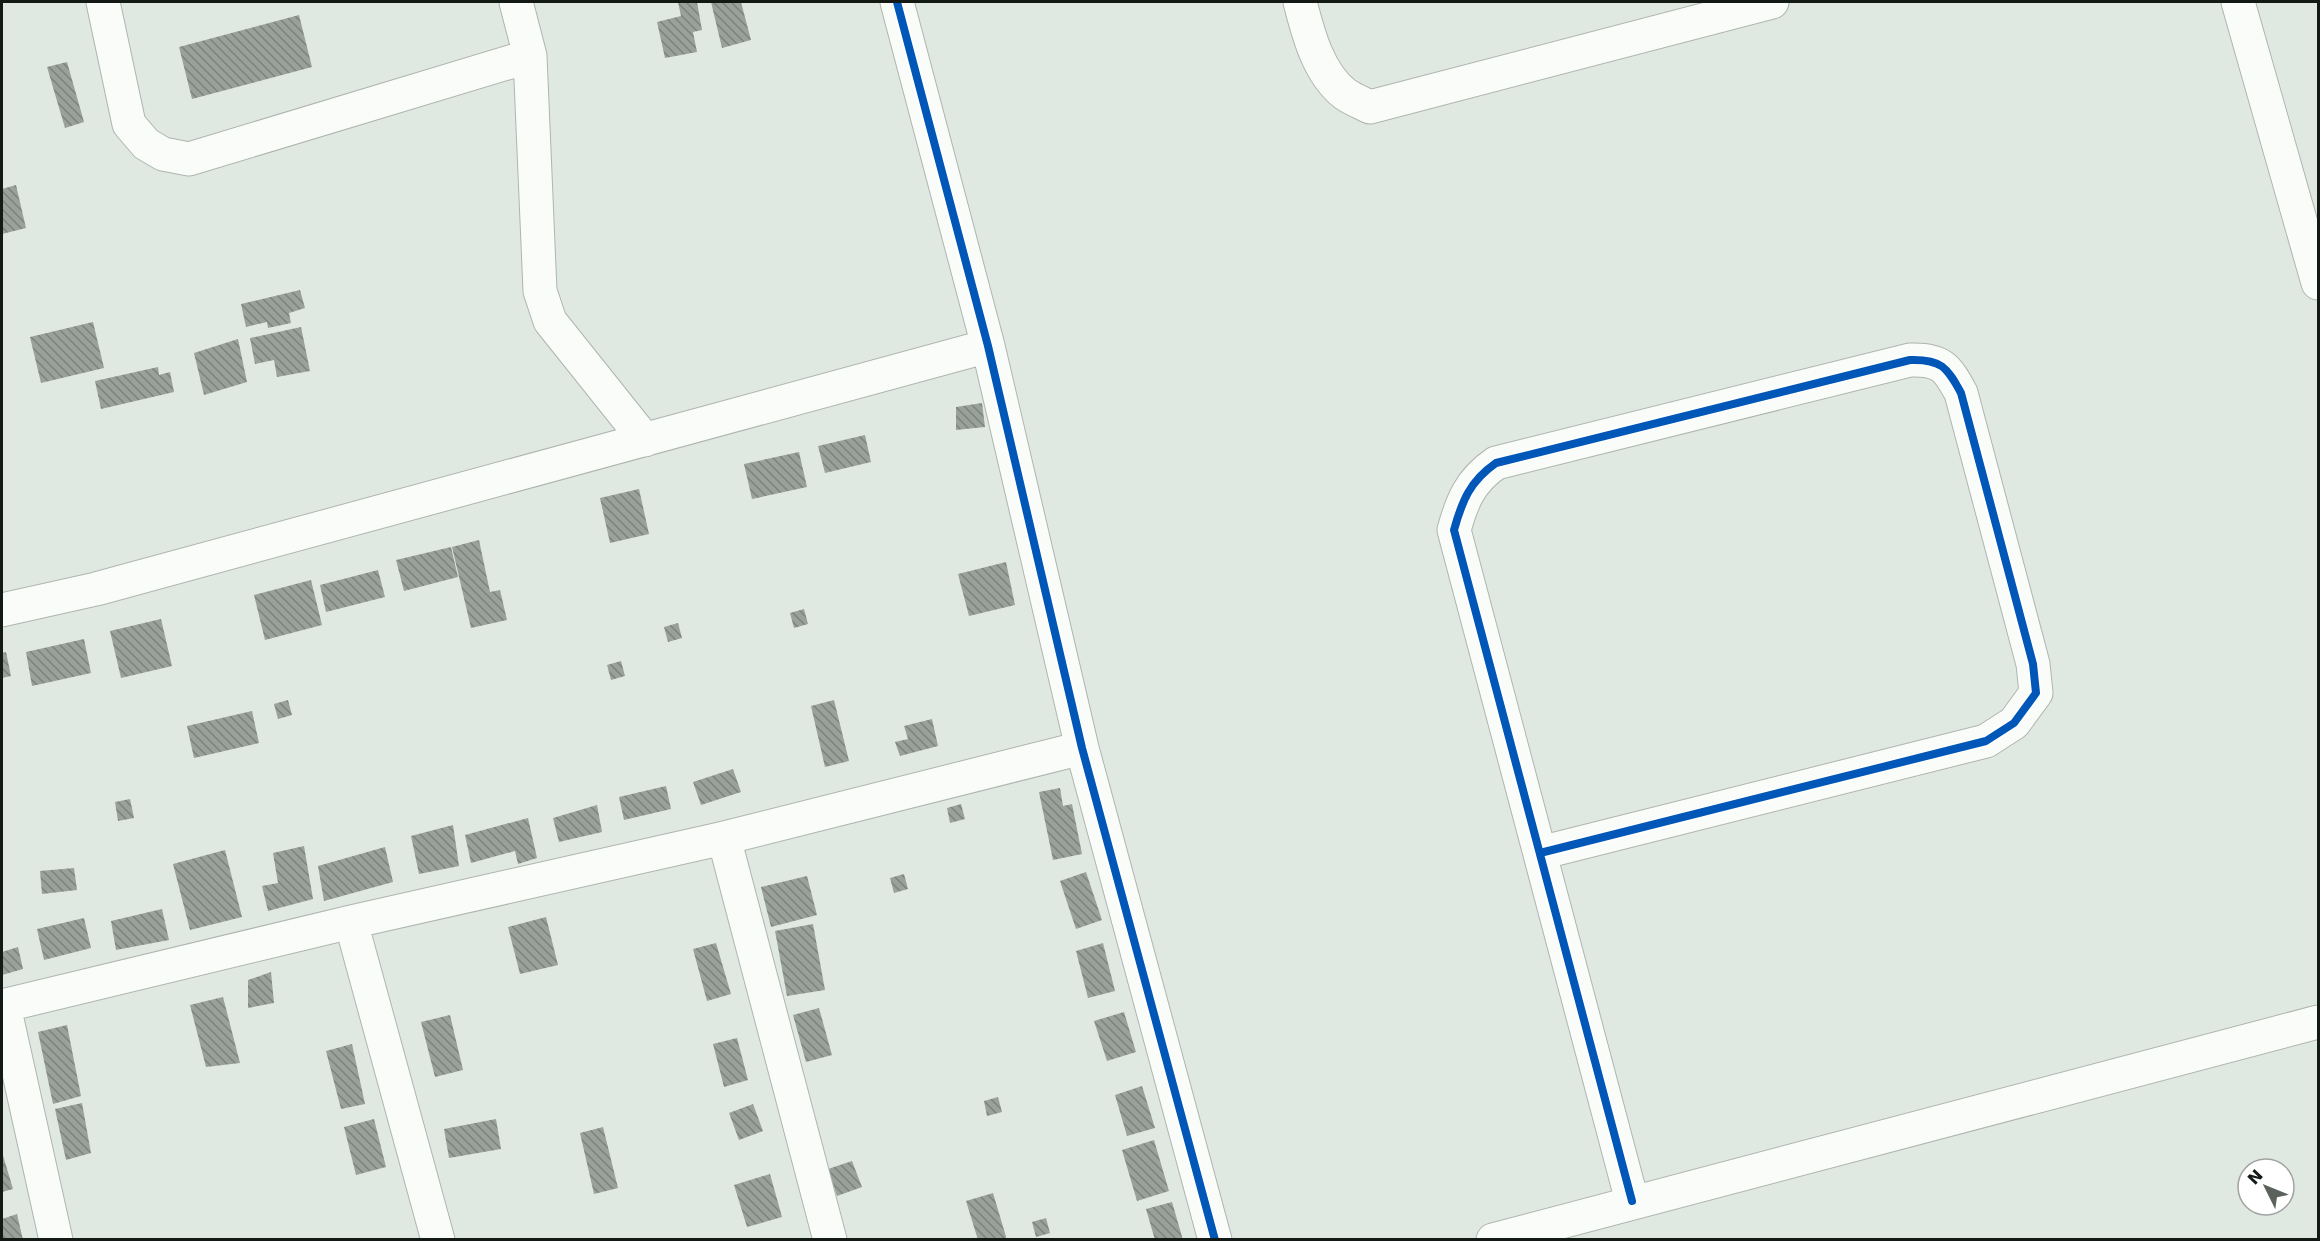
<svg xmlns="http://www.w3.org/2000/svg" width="2320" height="1241" viewBox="0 0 2320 1241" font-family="'DejaVu Sans',sans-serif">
	<defs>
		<pattern id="building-back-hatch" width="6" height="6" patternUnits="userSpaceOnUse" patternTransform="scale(1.5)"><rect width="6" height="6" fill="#9aa09a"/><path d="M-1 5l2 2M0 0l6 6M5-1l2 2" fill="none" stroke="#7c827c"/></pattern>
	</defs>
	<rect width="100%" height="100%" fill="#e0e9e1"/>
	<!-- building -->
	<path fill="url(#building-back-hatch)" d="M678,2h19l5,28 -9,2 4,20 -32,6 -8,-36 24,-6z
		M711,2h30l10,38 -29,8z
		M299,15l13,52 -120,32 -13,-52z
		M67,62l17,60 -19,6 -18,-61z
		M16,185l10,43 -24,6v-45z
		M300,290l5,18 -16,5 2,10 -23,5 -1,-6 -21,5 -5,-23z
		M93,322l11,46 -63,15 -11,-46z
		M301,327l9,44 -33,6 -3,-17 -19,4 -5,-26z
		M238,339l9,43 -43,13 -10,-42z
		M158,367l1,8 11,-3 4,20 -73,17 -6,-28z
		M982,403l3,24 -29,3v-23z
		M865,435l6,27 -46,11 -7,-27z
		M799,452l8,35 -55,12 -8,-35z
		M639,489l10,45 -39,9 -10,-45z
		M479,540l11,52 10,-2 7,30 -36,8 -19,-81z
		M451,547l7,30 -54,14 -8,-31z
		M1006,562l9,43 -46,11 -11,-42z
		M378,570l7,27 -59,15 -6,-27z
		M311,580l11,45 -57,15 -11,-45z
		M804,609l4,15 -14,4 -4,-15z
		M161,619l11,47 -51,12 -11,-47z
		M678,623l4,15 -14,4 -4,-15z
		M84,639l7,34 -59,13 -6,-34z
		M6,652l5,24 -9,2v-25z
		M621,661l4,15 -14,4 -4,-15z
		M288,700l4,15 -14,4 -4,-15z
		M834,700l15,61 -24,6 -14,-61z
		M252,711l7,32 -65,15 -7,-32z
		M932,719l6,27 -38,10 -5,-14 13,-3 -4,-13z
		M733,769l8,23 -40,13 -8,-23z
		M666,786l5,23 -47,11 -5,-23z
		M1060,788l3,18 9,-2 10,50 -29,6 -14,-68z
		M130,799l4,19 -16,3 -3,-19z
		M961,804l4,15 -15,4 -3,-15z
		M597,805l5,27 -43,10 -6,-24z
		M528,818l9,40 -19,6 -3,-13 -44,12 -6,-28z
		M453,825l6,41 -40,8 -8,-38z
		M304,846l9,53 -45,12 -6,-25 16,-3 -5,-30z
		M385,847l8,35 -69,19 -6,-35z
		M225,850l17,67 -52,13 -17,-66z
		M74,868l3,22 -35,4 -2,-23z
		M1086,872l16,48 -26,9 -16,-48z
		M904,874l4,15 -14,4 -4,-15z
		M807,876l10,39 -46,12 -10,-40z
		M162,909l7,31 -53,10 -5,-29z
		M546,917l12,48 -38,9 -12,-47z
		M84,918l7,30 -47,12 -7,-31z
		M813,924l12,66 -38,6 -12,-65z
		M716,943l15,51 -24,7 -14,-52z
		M1103,943l12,48 -27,7 -12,-47z
		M18,947l5,22 -21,6v-23z
		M271,972l3,31 -26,5v-28z
		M223,997l17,66 -34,4 -16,-62z
		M819,1008l13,47 -26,7 -13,-47z
		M1124,1012l12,40 -29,9 -13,-40z
		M450,1015l13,55 -28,7 -14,-55z
		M67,1025l14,71 -28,8 -15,-72z
		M737,1038l11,42 -24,7 -11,-43z
		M352,1044l13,60 -24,5 -15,-58z
		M1142,1086l13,42 -28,8 -12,-41z
		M998,1097l4,15 -15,4 -3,-15z
		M82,1103l9,50 -25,7 -11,-51z
		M753,1104l10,27 -24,9 -10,-27z
		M374,1119l12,48 -30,8 -12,-48z
		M496,1119l5,30 -52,9 -5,-29z
		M603,1127l15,61 -24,6 -14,-61z
		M1154,1140l15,51 -32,10 -15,-51z
		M2,1152l11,37 -11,3z
		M852,1161l10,26 -25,9 -9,-27z
		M770,1174l12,43 -35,10 -13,-42z
		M993,1193l14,47h-29l-12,-39z
		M1172,1202l11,38h-28l-9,-31z
		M17,1214l6,26h-21v-21z
		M1046,1218l4,15 -14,4 -4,-15z"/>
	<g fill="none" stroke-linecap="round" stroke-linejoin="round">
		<defs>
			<path id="street" d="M103,2l26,122 17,20 17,10 26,5 341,-103
				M516,2l14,54 10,235 10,30 95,119
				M897,2l91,344 94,402 133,492
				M1300,2c8,31 18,71 45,92 7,5 17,9 25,13l402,-105
				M2238,2l80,281
				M2,610l94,-21 892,-243
				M724,838l106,402
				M1540,853l446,-112 28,-18 22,-30 -3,-29 -72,-271c-14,-26 -20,-34 -51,-33l-414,103c-26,18 -34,38 -42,67l178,671
				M351,922l87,318
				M2,1006l349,-84 373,-84 358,-90
				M4,1006l52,234
				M1493,1240l825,-218"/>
		</defs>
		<!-- street casing -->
		<use href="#street" stroke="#aeb5af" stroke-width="35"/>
		<!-- street -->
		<use href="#street" stroke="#fafcfa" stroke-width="33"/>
		<defs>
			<path id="cycleway" d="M897,2l91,344 94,402 133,492
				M1540,853l446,-112 28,-18 22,-30 -3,-29 -72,-271c-14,-26 -20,-34 -51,-33l-414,103c-26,18 -34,38 -42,67l178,671"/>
		</defs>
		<!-- cycleway casing -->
		<use href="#cycleway" stroke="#fff" stroke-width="11"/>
		<!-- cycleway -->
		<use href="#cycleway" stroke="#0057b8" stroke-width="8"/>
	</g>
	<!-- border -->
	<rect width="2320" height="1241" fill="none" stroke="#131914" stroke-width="6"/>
	<!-- north arrow -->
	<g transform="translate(2266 1187) rotate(313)"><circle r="28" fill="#ffffff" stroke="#a1a3a1" stroke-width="1.5"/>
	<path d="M0-4.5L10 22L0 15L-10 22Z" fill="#5b625c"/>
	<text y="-9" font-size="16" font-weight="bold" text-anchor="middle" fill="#131914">N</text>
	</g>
</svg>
